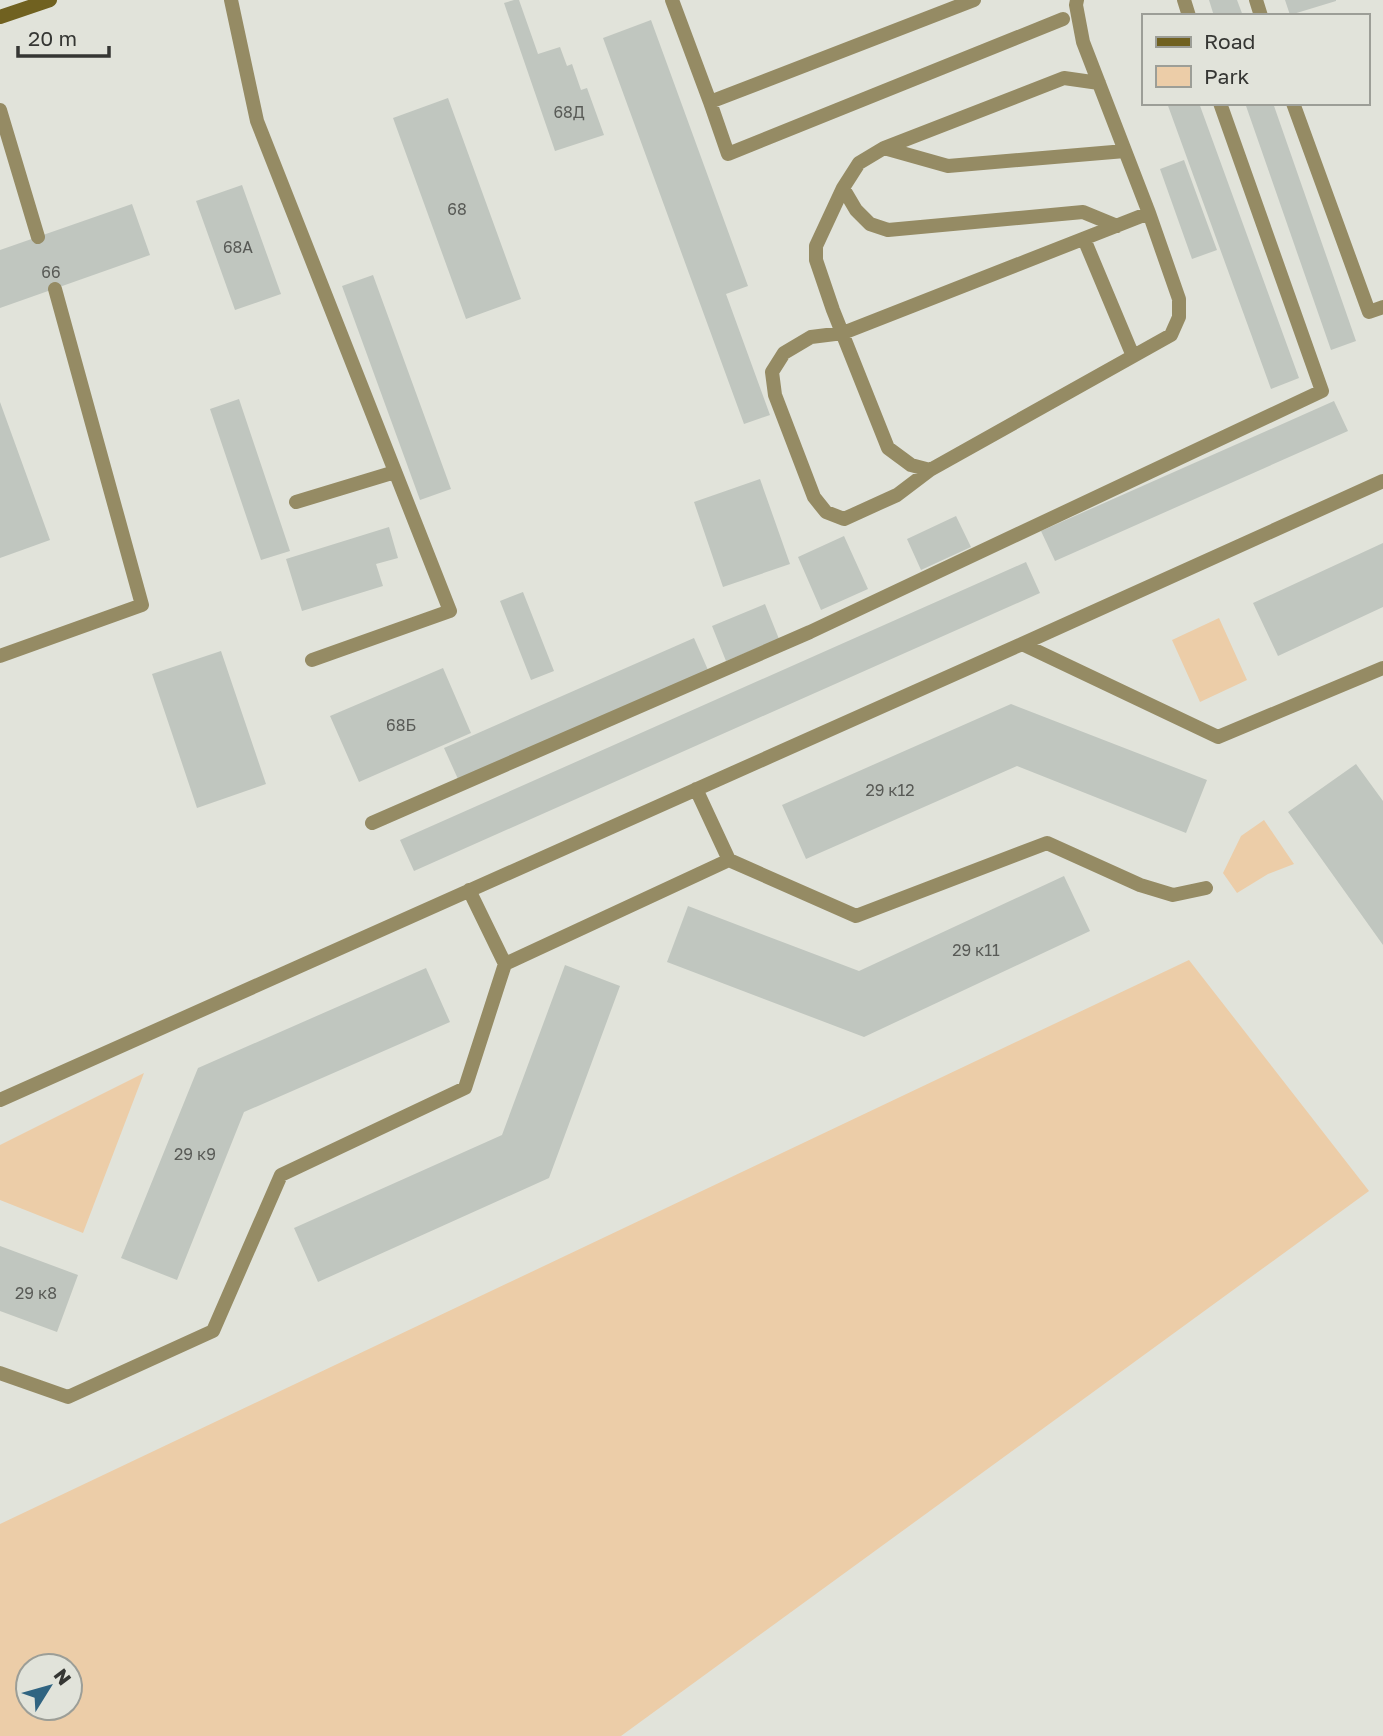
<svg xmlns="http://www.w3.org/2000/svg" width="1383" height="1736" viewBox="0 0 1383 1736" font-family="'Golos Text',sans-serif">
	<rect width="100%" height="100%" fill="#e1e3da"/>
	<!-- green -->
	<path fill="#eccda8" fill-rule="evenodd" d="M1219,618l28,62 -47,22 -28,-62z
		M1264,820l30,44 -26,10 -31,19 -14,-20 18,-37z
		M1189,960l180,231 -748,545h-621v-212zM70,1666v42h-42v-42z
		M144,1073l-61,160 -83,-33v-55z"/>
	<!-- building -->
	<path fill="#c0c6bf" d="M514,0h5l19,54 22,-7 7,19 5,-2 9,26 6,-2 17,47 -49,16 -51,-148z
		M1209,0h28l6,16h-29z
		M1285,0h51v1l-46,14z
		M651,20l97,266 -22,8 44,121 -26,9 -141,-386z
		M448,98l73,201 -55,20 -73,-201z
		M1167,103h32l100,275 -28,11z
		M1245,103h28l83,238 -25,9z
		M1184,160l33,90 -25,9 -32,-90z
		M242,185l39,109 -46,16 -39,-109z
		M132,204l18,51 -150,53v-58z
		M373,275l78,214 -31,11 -78,-214z
		M239,399l51,152 -29,9 -51,-151z
		M1334,401l14,30 -293,130 -14,-30z
		M0,402l50,138 -50,18z
		M760,479l30,85 -67,23 -29,-85z
		M956,516l15,31 -50,23 -14,-31z
		M389,527l9,31 -22,6 7,22 -81,25 -16,-52z
		M844,536l24,53 -47,21 -23,-53z
		M1383,543v64l-105,49 -25,-53z
		M1026,562l14,31 -626,278 -14,-31z
		M523,592l31,79 -23,9 -31,-79z
		M765,604l14,35 -53,22 -14,-35z
		M694,638l14,32 -250,109 -14,-31z
		M221,651l45,133 -69,24 -45,-134z
		M443,668l28,65 -112,49 -29,-66z
		M1011,704l196,76 -21,53 -169,-67 -211,93 -24,-54z
		M1356,764l27,37v144l-95,-133z
		M1064,876l26,55 -226,106 -197,-75 21,-56 171,65z
		M565,965l55,21 -71,192 -231,104 -24,-54 208,-93z
		M426,968l24,54 -206,90 -67,168 -56,-22 77,-190z
		M0,1246l78,29 -21,57 -57,-21z"/>
	<g fill="none" stroke-linecap="round" stroke-linejoin="round">
		<!-- service -->
		<path stroke="#958b64" stroke-width="14" d="M231,0l26,121 193,490 -138,49
			M672,0l38,102
			M974,0l-264,102 18,52 335,-135
			M1184,0l5,16
			M1256,0l5,16
			M1099,83l-35,-5 -180,70 64,18 177,-15
			M1293,103l76,209 14,-5
			M0,110l38,127
			M884,148l-25,15 -16,25 -27,58v14l17,50 55,138 23,17 19,5 241,-135 8,-18v-18l-30,-86 -66,-171 -7,-37 1,-5
			M843,188l13,22 14,14 18,6 195,-18 34,14
			M1084,239l49,117
			M930,470l-33,25 -53,24 -18,-7 -12,-15 -39,-102 -3,-23 12,-19 27,-16 32,-4 306,-120
			M296,502l99,-30
			M1022,644l196,93 165,-69
			M0,656l142,-51 -87,-316
			M696,789l33,71
			M372,823l438,-191 512,-241 -102,-288
			M469,890l36,74
			M0,1100l1022,-456 361,-163
			M0,1373l68,24 145,-66 68,-156 184,-87 40,-124 224,-104 127,56 191,-73 93,42 33,10 33,-7"/>
		<!-- secondary -->
		<path stroke="#706120" stroke-width="14" d="M0,17l50,-17"/>
	</g>
	<g text-anchor="middle" stroke-width="5" stroke-linejoin="round" paint-order="stroke">
		<!-- number labels -->
		<g font-size="16" fill="#585a56">
			<text x="569" y="118">68Д</text>
			<text x="457" y="215">68</text>
			<text x="238" y="253">68А</text>
			<text x="51" y="278">66</text>
			<text x="401" y="731">68Б</text>
			<text x="890" y="796">29 к12</text>
			<text x="976" y="956">29 к11</text>
			<text x="195" y="1160">29 к9</text>
			<text x="36" y="1299">29 к8</text>
		</g>
	</g>
	<!-- legend -->
	<rect x="1142" y="14" width="228" height="91" fill="#e1e3da" stroke="#9c9e97" stroke-width="2"/>
	<rect x="1156" y="37" width="35" height="10" fill="#706120" stroke="#9c9e97" stroke-width="2"/>
	<text x="1204" y="49" font-size="21" fill="#353633">Road</text>
	<rect x="1156" y="66" width="35" height="21" fill="#eccda8" stroke="#9c9e97" stroke-width="2"/>
	<text x="1204" y="84" font-size="21" fill="#353633">Park</text>
	<!-- north arrow -->
	<g transform="translate(49 1687) rotate(53)"><circle r="33" fill="#e1e3da" stroke="#9c9e97" stroke-width="2"/>
	<path d="M0-5L12 26L0 18L-12 26Z" fill="#306481"/>
	<text y="-10" font-size="19" font-weight="bold" text-anchor="middle" fill="#353633">N</text>
	</g>
	<!-- scale -->
	<path d="M18 46v10h91v-10" fill="none" stroke="#353633" stroke-width="3.5"/>
	<text x="28" y="46" font-size="21" fill="#353633" stroke="#e1e3da" stroke-width="5" paint-order="stroke">20 m</text>
</svg>
